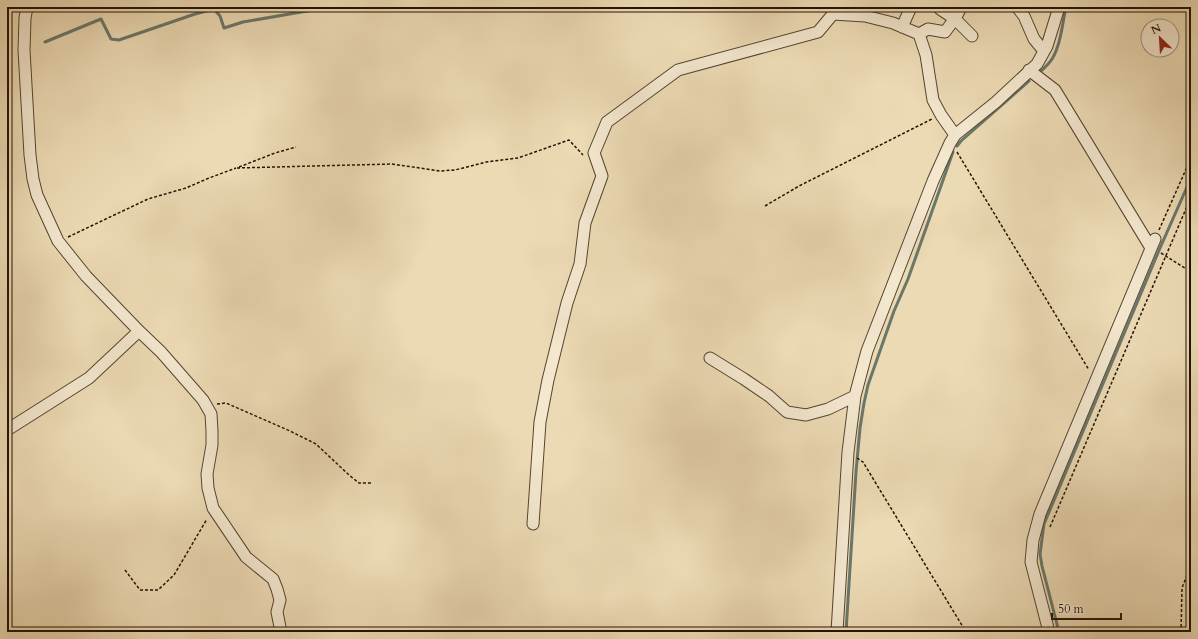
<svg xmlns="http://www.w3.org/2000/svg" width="1198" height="639" viewBox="0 0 1198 639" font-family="Cardo,serif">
	<rect width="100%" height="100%" fill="#ecdab4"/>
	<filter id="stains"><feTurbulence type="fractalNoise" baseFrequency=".005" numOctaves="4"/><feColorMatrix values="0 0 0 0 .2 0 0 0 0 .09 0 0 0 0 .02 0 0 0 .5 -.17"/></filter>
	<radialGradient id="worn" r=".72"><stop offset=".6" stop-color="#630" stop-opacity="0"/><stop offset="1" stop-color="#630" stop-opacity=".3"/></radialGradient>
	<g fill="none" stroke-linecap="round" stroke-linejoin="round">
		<!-- stream -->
		<path stroke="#6a776b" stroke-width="3" d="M45,42l56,-23 10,20 8,1 76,-26 19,-5 6,7 4,12 19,-6 87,-15
			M1041,71c4,-4 8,-7 11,-12 8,-13 10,-32 13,-47
			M957,146l4,-5 68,-60
			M846,632l10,-160 4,-44 4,-25 4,-18 26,-74 14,-32 45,-127
			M1059,632l-17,-66 -2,-12 4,-30 116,-276 31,-70"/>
		<defs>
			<path id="minor" d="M27,7l-2,11 -1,32 6,105 3,24 4,16 21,46 28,35 53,55 22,21 42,48 8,14 1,17v14l-5,29 1,14 5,20 33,49 27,22 4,10 3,11 -3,12 4,20
				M1017,7l7,9 10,23 10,12
				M940,9l15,10 17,17
				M833,14l32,2 28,7 26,11 7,21 7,45 8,15 14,20
				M902,27l9,-20
				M919,34l9,-5 17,3 11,-15 5,-10
				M1029,70l26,20 96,158
				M710,358l34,21 25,17 18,16 19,3 22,-6 27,-13
				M7,430l82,-52 50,-47
				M533,524l7,-102 8,-42 19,-77 13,-39 5,-41 17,-47 -8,-23 13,-31 71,-52 140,-38 15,-18 2,-7
				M837,632l11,-180 7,-56 12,-45 66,-170 17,-38 5,-8 41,-33 41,-38 10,-18 12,-39
				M1049,632l-18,-70 2,-22 7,-26 115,-275"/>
		</defs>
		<!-- minor casing -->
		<use href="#minor" stroke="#554430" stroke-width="13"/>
		<!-- path -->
		<path stroke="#231204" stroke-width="1.5" stroke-dasharray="3 2" stroke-linecap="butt" d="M957,152l132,218
			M239,167l36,-14 21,-6
			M237,168l155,-4 48,7 15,-1 31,-8 32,-4 51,-18 14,15
			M765,206l34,-20 133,-67
			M1159,230l32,-72
			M68,237l80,-38 38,-11 23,-10 27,-10
			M1161,253l30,19
			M217,404l9,-1 64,28 26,13 33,31 10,8h12
			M857,458l6,4 103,170
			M1050,527l141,-330
			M125,570l15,20h18l16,-15 33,-56
			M1181,632l1,-44 9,-23"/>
		<!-- minor -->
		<use href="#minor" stroke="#f3e7ce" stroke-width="11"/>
	</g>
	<!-- margin -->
	<rect width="1198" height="639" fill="none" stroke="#ecdab4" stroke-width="24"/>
	<rect x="8" y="8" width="1182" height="623" fill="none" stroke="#231204" stroke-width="2"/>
	<rect x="12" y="12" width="1174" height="615" fill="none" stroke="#231204"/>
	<!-- north arrow -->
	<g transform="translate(1160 38) rotate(335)"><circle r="19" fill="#f3e7ce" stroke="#a0927d"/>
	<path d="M0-3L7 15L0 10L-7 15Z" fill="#8f2418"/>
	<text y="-6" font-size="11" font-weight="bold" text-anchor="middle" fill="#231204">N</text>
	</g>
	<!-- scale -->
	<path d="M1052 613v6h69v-6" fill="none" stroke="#231204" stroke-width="2"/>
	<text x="1058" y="613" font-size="12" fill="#231204" stroke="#f3e7ce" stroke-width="3" paint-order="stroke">50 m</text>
	<rect width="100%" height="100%" filter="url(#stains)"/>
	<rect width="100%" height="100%" fill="url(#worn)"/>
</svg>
